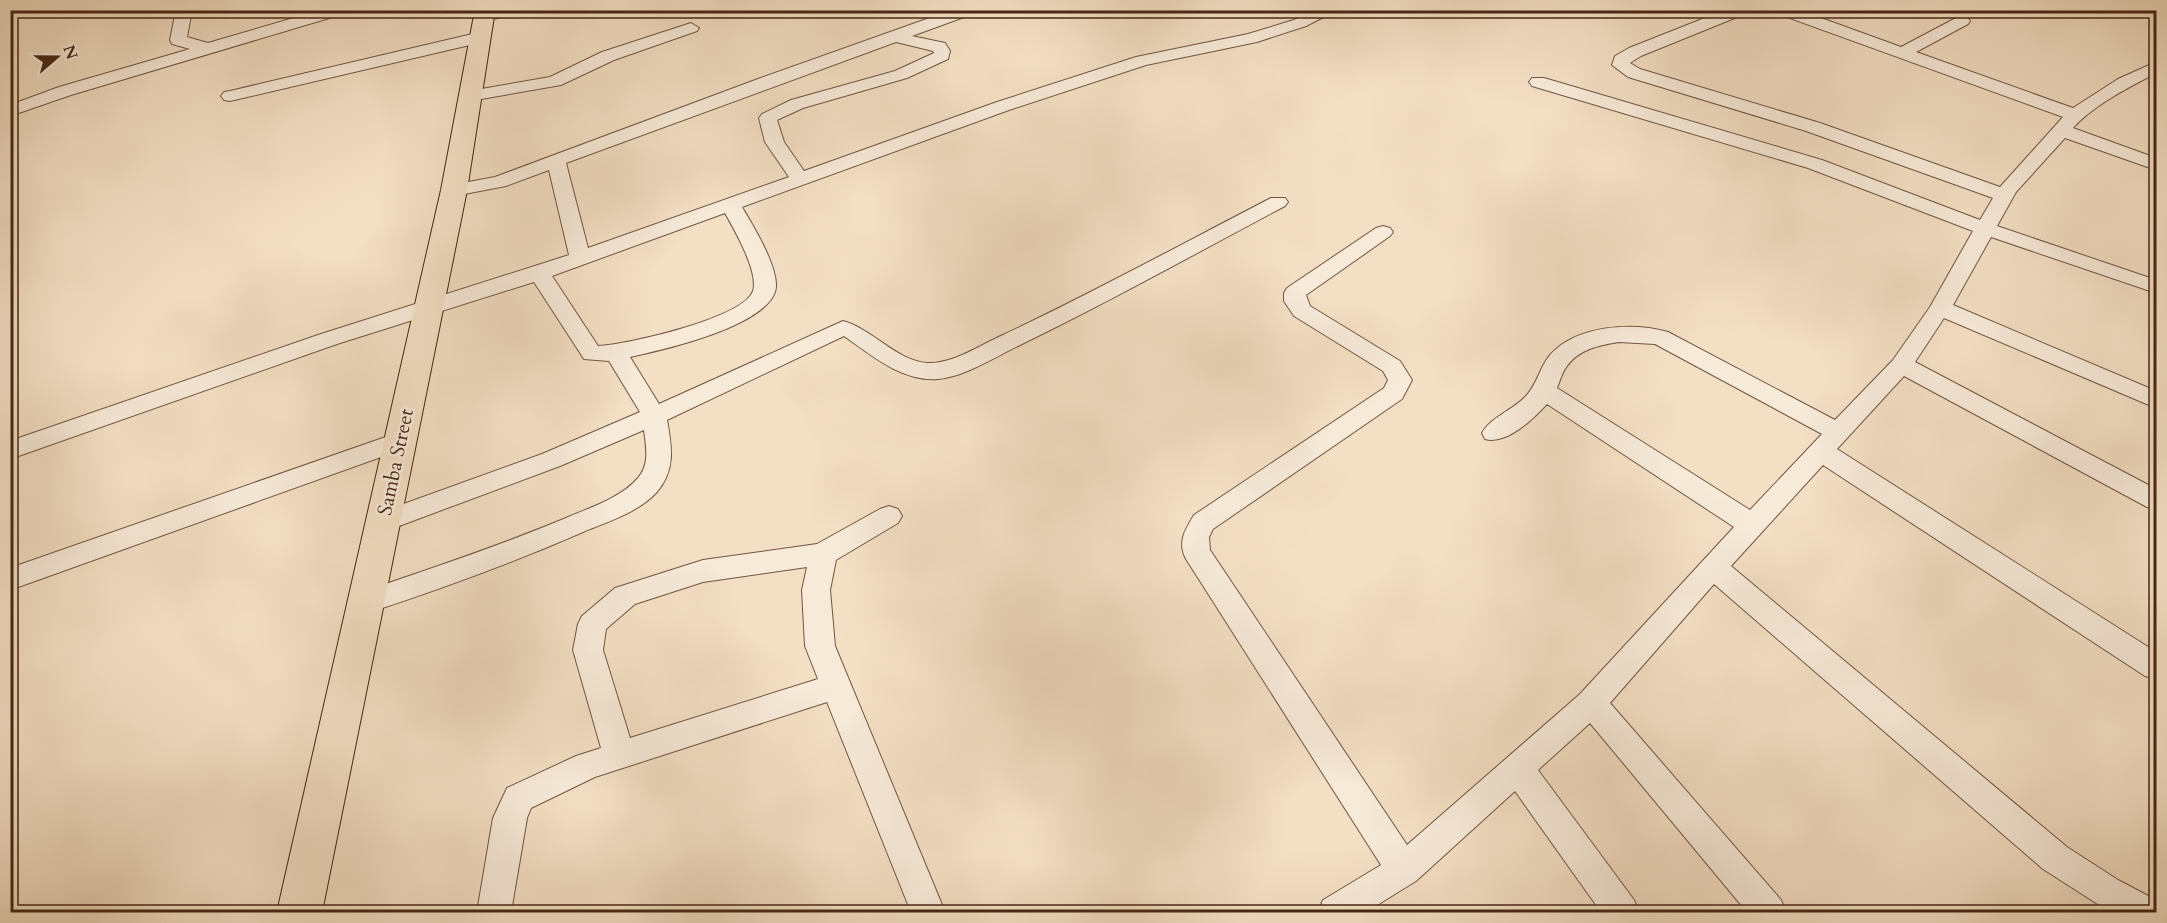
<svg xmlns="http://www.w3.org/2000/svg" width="2167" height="923" viewBox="0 0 2167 923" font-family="Cardo,serif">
	<rect width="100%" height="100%" fill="#f3dfc4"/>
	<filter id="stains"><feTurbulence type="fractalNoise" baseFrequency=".00333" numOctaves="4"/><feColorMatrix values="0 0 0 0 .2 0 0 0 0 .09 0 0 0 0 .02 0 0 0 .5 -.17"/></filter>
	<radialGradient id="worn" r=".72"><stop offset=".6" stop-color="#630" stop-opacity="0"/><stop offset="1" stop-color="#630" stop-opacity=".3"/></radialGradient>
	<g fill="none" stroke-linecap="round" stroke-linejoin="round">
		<defs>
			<path id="minor" d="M176,10h16l-5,27 21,6 113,-33h27l-2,3 -275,82 -61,21v-11l49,-18 131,-38 -18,-5 -2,-4z
				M488,10h32l-2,3 -33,8 -6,-2 -2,-3 2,-3z
				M952,10h25l-2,3 -63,23 33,7 5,8 -2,8 -41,19 -104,30 -26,12 7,22 20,29 193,-69 139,-45 112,-23 46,-14 21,-10h22l-31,16 -49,16 -111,23 -137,45 -267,97c10,17 40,65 33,85 -12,35 -112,58 -145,65l29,47 184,-83c30,8 53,40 85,42 25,1 52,-18 75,-28 91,-43 179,-91 268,-137h14l3,4 -3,4c-87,46 -174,95 -263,138 -26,12 -55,32 -84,35 -36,3 -67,-24 -94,-43l-177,84c5,27 9,51 -11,73 -19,20 -49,29 -73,39 -71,31 -145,58 -219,82l-10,-3 -4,-8 4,-8c71,-25 143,-48 212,-77 23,-10 55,-20 72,-40 12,-14 8,-31 6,-48l-84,36 -169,63 -9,3 -9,-3 -4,-7 4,-7 169,-61 98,-42 -31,-51 -25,-2 -50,-77 -197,62 -327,115v-18l311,-107 248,-79 -20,-85 -43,16 -52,10 -7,-2 -3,-4 3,-4 48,-9 263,-98zM896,42l37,9 1,2 -39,18 -104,29 -29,14 -3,4 6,24 24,35 -201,71 -22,-85zM725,213c9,16 34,59 28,78 -9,27 -127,54 -155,55l-46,-70z
				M1725,10h24l-2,3 -106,43 -11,7 10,6 180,54 180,64 63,-70 -287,-104 -2,-3h25l102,37 55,-29h12l2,3 -2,3 -52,28 157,56 45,-29 38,-17v11c-28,15 -61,31 -83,55l83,30v12l-91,-32 -49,54 -19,34 159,54v13l-165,-56 -38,68 203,86v17l-212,-90 -29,44 241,127v20l-9,-2 -243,-131 -67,73 319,203v27l-11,-3 -322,-211 -92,101 336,281 51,33 38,20v12h-46l-67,-43 -329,-285 -104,119 171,197 5,12h-39l-157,-189 -52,47 96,130 5,12h-38l-86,-121 -99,90 -50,31h-48l5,-12 58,-35 -195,-306c-9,-17 -1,-29 8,-44l190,-127 4,-8 -5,-9 -89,-55 -10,-15v-8l3,-5 89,-60 7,-2 7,2 3,4 -3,4 -84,59 4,11 90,55 12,19 -10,19 -189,130 -4,8 1,13 197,295 173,-151 154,-167 -187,-123c-14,15 -40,41 -62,35l-3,-6c8,-15 30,-23 42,-35 13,-12 15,-30 26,-43 27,-30 82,-33 118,-23l167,88 58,-60 37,-53 43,-76 -165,-63 -276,-82 -3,-4 3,-4h12l278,82 158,60 13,-22 -187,-67 -178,-54 -16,-12 3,-9 14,-8zM1619,342l36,2 167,90 -72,76 -193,-122c3,-7 5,-16 10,-22 12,-17 33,-21 52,-24z
				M691,23l8,5 -2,3 -83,29 -53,25 -91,16 -6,-1 -3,-4 3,-4 6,-1 80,-14 52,-25z
				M481,32l6,1 2,4 -2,4 -257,60 -6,-1 -3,-4 3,-4 6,-1z
				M400,432l9,3 4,6 -4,6 -399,143v-22z
				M889,506l9,3 4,7 -4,7 -62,37 -6,30 5,56 110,266h-34l-84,-210 -232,75 -64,31 -4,10 -16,94h-34l16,-94 14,-30 69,-32 25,-8 -28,-98 5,-26 4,-8 33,-28 88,-28 114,-16 63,-35zM807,567l-5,23 3,56 13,33 -188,59 -27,-88 3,-21 29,-25 68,-22z"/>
			<path id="major" d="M475,10h20l-28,180 -145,722h-45l164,-722z"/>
		</defs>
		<!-- minor casing -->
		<use href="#minor" stroke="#715541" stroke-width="2"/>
		<!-- major casing -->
		<use href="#major" stroke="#462715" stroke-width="2"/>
		<!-- minor -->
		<use href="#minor" fill="#f7ead9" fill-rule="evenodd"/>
		<!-- major -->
		<use href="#major" fill="#f3dfc4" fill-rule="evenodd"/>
	</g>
	<g text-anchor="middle" stroke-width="5" stroke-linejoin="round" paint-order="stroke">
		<!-- street labels -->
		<g font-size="20" fill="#462715" stroke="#f7ead9">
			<text transform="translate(395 462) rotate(-78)" y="7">Samba Street</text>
		</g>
	</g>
	<!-- margin -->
	<rect width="2167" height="923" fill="none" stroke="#f3dfc4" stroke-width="36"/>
	<rect x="12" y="12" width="2143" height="899" fill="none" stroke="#462715" stroke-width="3"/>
	<rect x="18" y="18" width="2131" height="887" fill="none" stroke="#462715" stroke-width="1.5"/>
	<!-- north arrow -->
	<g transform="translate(57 57) rotate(70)" stroke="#f7ead9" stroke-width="4.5" paint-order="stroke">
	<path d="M0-4.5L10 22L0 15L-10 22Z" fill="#462715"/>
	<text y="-9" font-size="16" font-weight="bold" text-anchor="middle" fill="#462715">N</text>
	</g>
	<rect width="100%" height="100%" filter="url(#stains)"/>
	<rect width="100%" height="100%" fill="url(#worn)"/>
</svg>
